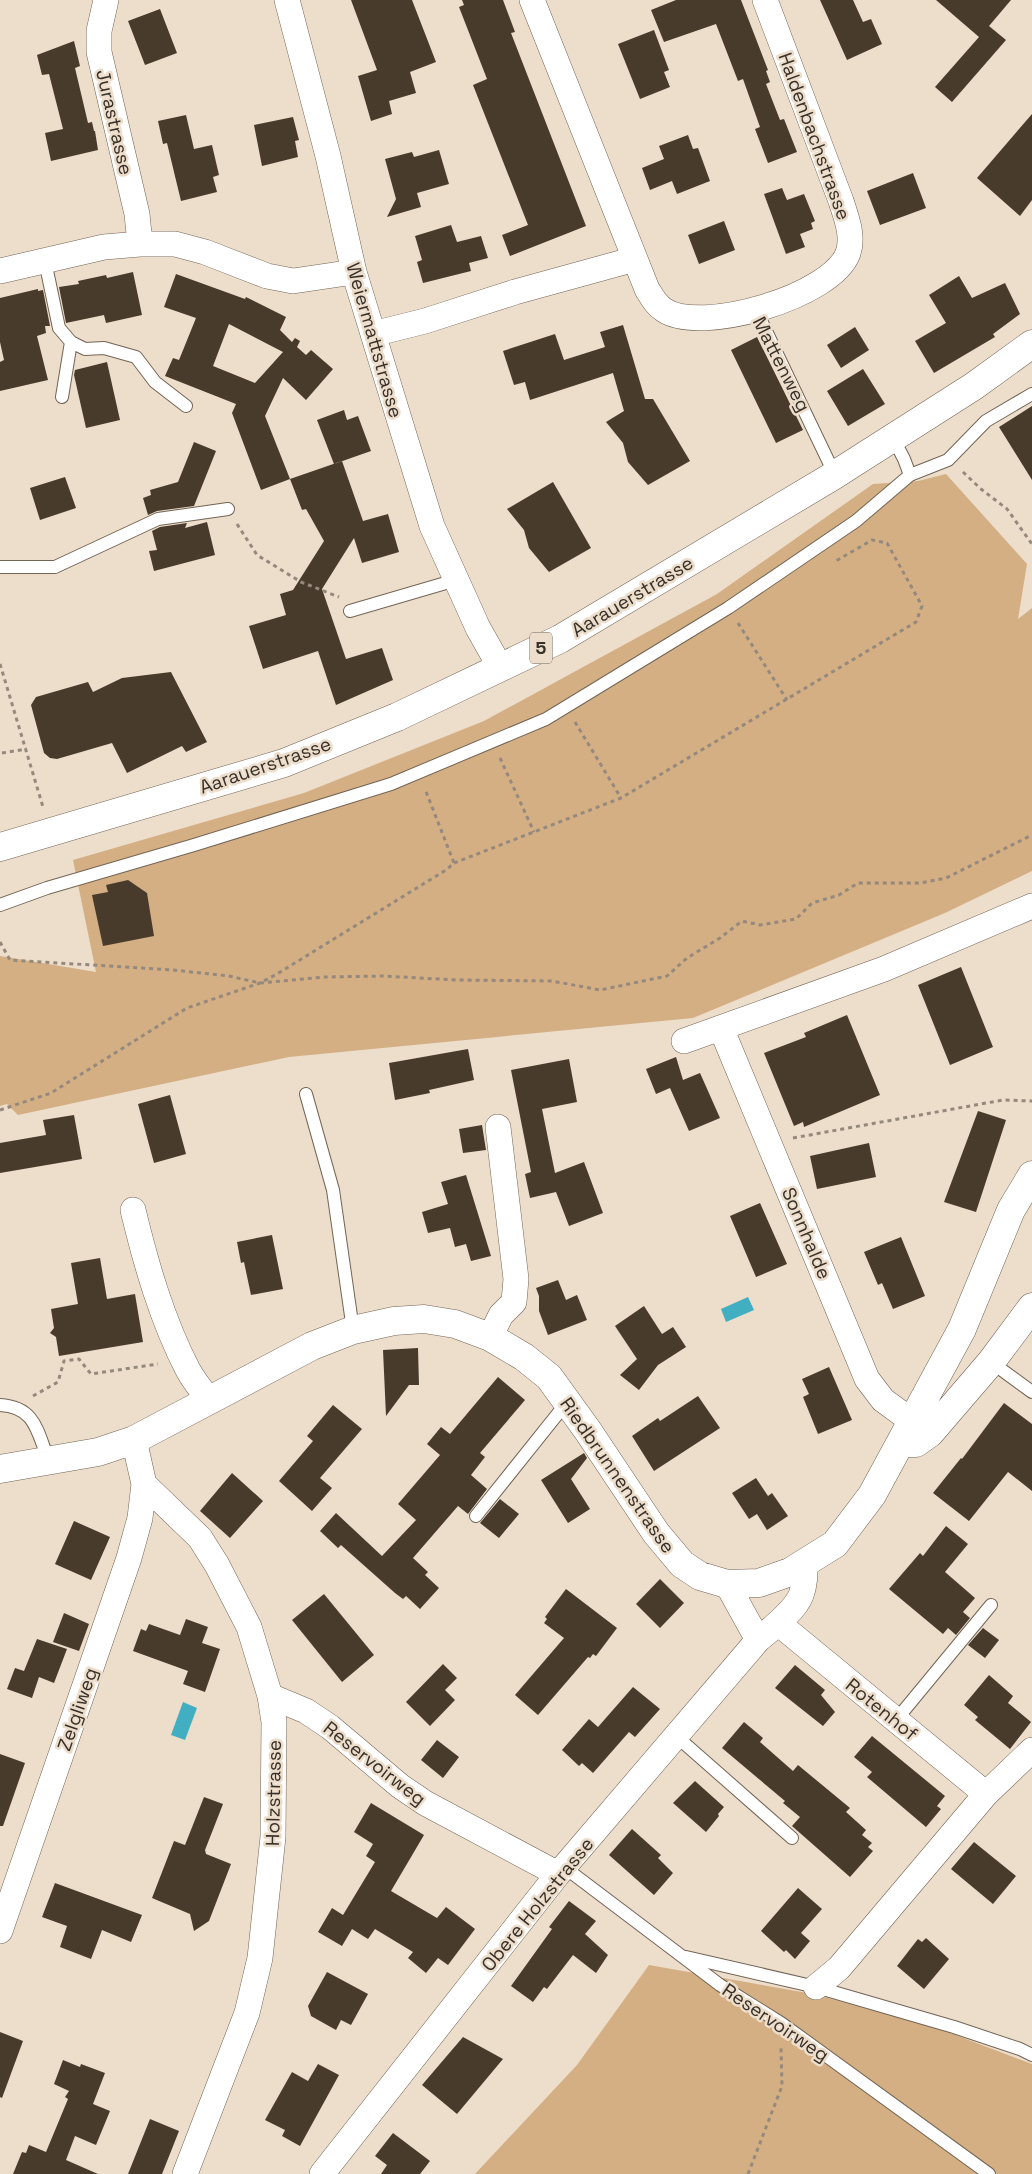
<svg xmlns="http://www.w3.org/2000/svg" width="1032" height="2174" viewBox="0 0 1032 2174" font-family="'Space Grotesk',sans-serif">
	<rect width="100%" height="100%" fill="#edddcb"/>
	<!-- green -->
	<path fill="#d4af84" d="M946,474l81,90 -9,55 14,-11v263l-87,42 -252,105 -404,39 -271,58 -11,-11 -7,2v-150l96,16 -23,-112 231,-67 180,-72 233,-127 156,-110 45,-3z
		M649,1965l164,29 124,34 95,36v110h-557l102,-109z"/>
	<!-- water -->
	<path fill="#42aec1" d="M748,1297l6,13 -28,12 -5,-13z
		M183,1702l14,6 -12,32 -14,-5z"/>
	<!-- building -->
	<path fill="#483b2c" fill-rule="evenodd" d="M351,0h61l24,62 -26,10 6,21 -27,8 3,13 -21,7 -13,-45 19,-6z
		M462,0h41l12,32 -4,1 75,193 -76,30 -8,-21 26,-10 -55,-140 14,-6 -28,-72 5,-2z
		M676,0h65l27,70 -2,1 4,11 -4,2 14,36 4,-1 13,33 -29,11 -13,-34 5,-2 -17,-48 -5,2 -22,-57 -52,18 -13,-32z
		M820,0h33l10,22 8,-3 11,25 -35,16z
		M936,0h75l-22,26 17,14 -54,62 -17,-15 44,-50z
		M160,9l17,44 -32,12 -17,-44z
		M654,30l15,40 -5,2 6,15 -30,12 -22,-55z
		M74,41l6,25 -5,2 13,55 4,-1 2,9h1l3,19 -47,11 -6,-28 18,-4 -14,-55 -7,1 -5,-20z
		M1032,114v86l-12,16 -43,-38z
		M186,115l8,34 18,-4 7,30 -6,2 4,15 -36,9 -14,-58 -4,1 -5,-23z
		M293,117l6,23 -4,1 3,16 -36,9 -8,-41z
		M688,135l5,14 5,-1 12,33 -33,13 -5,-13 -22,9 -8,-22 22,-9 -5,-13z
		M439,150l10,34 -32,9 4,14 -34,10 9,-18 -11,-40 27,-7 2,5z
		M913,173l13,35 -46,17 -13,-34z
		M782,188l5,12 17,-6 11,27 -4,2 2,6 -13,5 5,13 -19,7 -22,-60z
		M724,221l11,29 -36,14 -11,-29z
		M451,225l6,17 24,-6 7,22 -19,5 2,8 -48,12 -6,-21 5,-2 -7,-24z
		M133,272l9,43 -36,8 -2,-8 -38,8 -7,-36 20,-3 -1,-3 28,-6 1,3z
		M176,274l69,25 1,-2 40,20 -6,13 12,12 3,-4 5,3 -3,6 9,8 5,-5 22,19 -27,31 -23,-22 -18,38 25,63 -29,11 -29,-77 4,-9 -71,-28 8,-18 6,2 17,-42 -32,-11zM229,324l54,28 -28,31 -42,-17z
		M959,276l13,22 33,-15 15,31 -27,20 2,3 -61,36 -19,-32 31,-18 -17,-28z
		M38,289v2l5,-1 7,36h-5l1,7 -9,3 11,44 -48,11v-29l4,-2 -4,-18v-44z
		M623,325l22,74h8l37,62 -42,24 -20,-23 -5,-19 -17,-21 18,-11 -11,-38 -83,27 -5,-18 -11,3 -11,-34 52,-17 9,26 41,-13 -5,-15z
		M855,327l14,23 -28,18 -14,-23z
		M757,337l46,93 -27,13 -45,-93z
		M107,362l13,58 -34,8 -12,-53 1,-5z
		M863,369l22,35 -37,22 -21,-35z
		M1032,406v74l-33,-53z
		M344,410l3,10 11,-4 13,35 -37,13 -17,-44z
		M194,442l22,9 -22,55 -37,5 -9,4 -5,-17 8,-3 -1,-5 28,-8z
		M342,461l21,60 25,-7 11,38 -37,11 -8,-25 -32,51 24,70 36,-11 11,32 -57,25 -18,-54 -55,18 -14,-43 37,-11 -6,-21 13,-4 31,-49 -18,-32 -4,1 -12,-31z
		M65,477l11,31 -36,12 -10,-32z
		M553,482l38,66 -42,24 -20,-24 -5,-18 -17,-21z
		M207,522l8,33 -61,16 -5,-20 8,-1 -5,-19 8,-4 27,-4 -2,5z
		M171,672l36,70 -21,10 -4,-6 -55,27 -15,-30 -55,16 -7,-1 -6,-5 -13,-48 5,-8 52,-15 5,10 29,-14z
		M128,880l19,13 7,43 -51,10 -11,-51 16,-3 -2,-7z
		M961,967l32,80 -43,18 -32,-80z
		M847,1015l33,80 -76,32 -1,-5 -9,4 -30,-73 42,-16 -2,-4z
		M468,1049l6,31 -45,10 1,3 -35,7 -6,-37z
		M676,1057l7,23 17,-7 20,45 -31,13 -19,-43 -14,6 -10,-25z
		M569,1059l8,43 -35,7 13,64 29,-11 19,51 -34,13 -13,-34 -26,6 -5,-24 6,-2 -20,-102z
		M170,1095l16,59 -32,9 -16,-59z
		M978,1111l28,9 -30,92 -32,-10z
		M74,1115l8,44 -82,14v-30l46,-8 -3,-15z
		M482,1125l4,25 -23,3 -4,-24z
		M869,1143l7,34 -59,12 -7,-33z
		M466,1175l25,81 -20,5 -5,-17 -11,3 -5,-19 -22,5 -6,-21 26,-8 -7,-22z
		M760,1203l27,61 -31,13 -26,-61z
		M272,1235l11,54 -32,6 -7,-33 -3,1 -4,-21z
		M901,1237l24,59 -32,13 -11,-26 -4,2 -14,-33z
		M100,1258l7,41 28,-5 8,48 -84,14 -3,-19 -6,-4 4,-5 -3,-19 27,-5 -7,-41z
		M558,1280l8,20 11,-5 10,25 -39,15 -9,-24v-15l-3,-8z
		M644,1306l18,28 11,-7 13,20 -28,18 -19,25 -19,-15 17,-16 -22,-33z
		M418,1348l1,37h-10l-23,31 -3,-66z
		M829,1367l23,53 -34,14 -15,-37 6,-3 -7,-15z
		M498,1377l27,23 -45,53 5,4 -14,18 16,14 -19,25 -10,-8 -45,52 15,14 -3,3 14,13 -19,21 -14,-13 -3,3 -8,-6 -54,-48 -3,3 -18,-17 16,-18 46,43 34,-36 -18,-16 42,-49 -13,-11 14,-17 9,7z
		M698,1396l22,32 -66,43 -22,-35 26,-18 2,3z
		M1004,1403l28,21v67l-24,-19 -39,49 -36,-28 28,-35 1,1z
		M333,1405l29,24 -42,49 12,10 -20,23 -33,-30 34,-40 -6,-5z
		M584,1453l3,5 -16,21 19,30 -22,14 -27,-43z
		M232,1473l31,28 -33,37 -30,-27z
		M756,1478l12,18 4,-3 16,23 -21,14 -10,-16 -8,5 -17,-26z
		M500,1499l19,15 -20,24 -19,-15z
		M74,1521l36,16 -19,43 -36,-16z
		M946,1526l22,18 -23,28 30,26 -12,14 7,6 -14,17 -8,-7 -5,6 -54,-45 31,-36 3,3z
		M660,1579l24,24 -24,25 -24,-24z
		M566,1589l51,39 -21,28 -3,-2 -3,4 -2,-1 -50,58 -23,-20 49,-57 -20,-15 3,-4 -2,-2z
		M324,1594l50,61 -32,27 -50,-62z
		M64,1613l25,11 -10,27 -26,-9z
		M186,1619l22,8 -6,16 18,6 -15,43 -22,-8 5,-13 -55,-20 8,-22 5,2 3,-7 31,11z
		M983,1628l16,12 -14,18 -17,-13z
		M37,1639l30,10 -13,34 -15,-6 -7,21 -25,-9 8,-21 9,3z
		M443,1664l14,14 -12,12 10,10 -25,26 -24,-24z
		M795,1665l30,25 -4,5 14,17 -12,14 -48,-38z
		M989,1675l24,21 -5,7 23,19 -21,27 -35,-29 3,-3 -14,-12z
		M633,1687l27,22 -25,28 -6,-5 -36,41 -11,-10 -3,3 -17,-16 27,-31 9,8z
		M744,1722l19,16 -3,4 33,29 5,-6 52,43 -4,4 20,18 -4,5 10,8 -4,4 5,4 -23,26 -58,-51 8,-9 -17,-14 2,-2 -63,-53z
		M872,1736l73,60 -8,10 4,3 -15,18 -59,-50 5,-5 -18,-15z
		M437,1740l22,17 -16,21 -22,-18z
		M0,1754l25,9 -22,63h-3z
		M695,1781l29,26 -6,7 1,2 -13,16 -33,-29z
		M204,1797l19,7 -18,46 1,4 25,10 -22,57 -15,10 -4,-17 -38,-16 22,-57 11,4z
		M371,1803l53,32 -33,56 46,27 9,-11 29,22 -27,36 -10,-7 -12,15 -18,-15 5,-6 -38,-23 -7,10 -16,-10 -10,17 -24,-14 14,-24 11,7 32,-53 -9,-6 7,-12 -19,-12z
		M632,1829l29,26 -3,3 15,15 -19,22 -45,-40z
		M974,1842l42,34 -23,28 -42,-35z
		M55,1883l87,32 -11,27 -29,-12 -11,29 -31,-12 7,-21 -25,-9z
		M798,1888l24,21 -21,24 9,8 -15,18 -9,-9 -2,2 -23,-21z
		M569,1901l27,20 -11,13 23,21 -12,18 -23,-18 -26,34 -3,-2 -11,15 -22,-16 41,-57 -3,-2z
		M926,1938l23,21 -25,30 -27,-23 21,-27 4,3z
		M327,1972l41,22 -17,31 -10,-5 -5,10 -25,-14 -3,-10z
		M0,2032l23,9 -21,57 -2,-1z
		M463,2037l40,22 -46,55 -35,-29z
		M63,2060l17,7 1,-3 24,9 -12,31 17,7 -14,34 -21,-9 -9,24 32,14h-85l9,-22 4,1 3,-8 17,7 22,-53 -3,-2 4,-6 -15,-7z
		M318,2064l21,11 -39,71 -18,-10 3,-6 -20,-10 27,-48 16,9z
		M150,2119l29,12 -17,43h-34z
		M393,2133l37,28 -10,13h-39l6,-9 -12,-9z"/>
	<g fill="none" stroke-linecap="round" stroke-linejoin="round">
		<defs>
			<path id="service" d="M45,261l14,67 12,14 14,7 19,-1 32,9 19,25 31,24
				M756,310l79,165
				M62,397l9,-55
				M893,438l11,21 6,16
				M0,567h55l103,-48 70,-10
				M350,611l106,-31
				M0,905l47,-17 147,-43 197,-61 155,-65 182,-111 128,-87 54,-46 38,-15 38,-39 46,-27
				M306,1094l27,96 20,140
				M991,1362l41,30
				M0,1405c36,2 37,27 49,56
				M476,1516l92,-115
				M896,1720l95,-115
				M676,1736l116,102
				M564,1867l156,118 61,38 208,151
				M686,1957l130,30 138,40 66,22 12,6"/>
			<path id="minor" d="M106,0l-7,31v21l38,162 3,30
				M287,0l41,156 26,116 78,254 46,102 22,39
				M532,0l115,289c5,8 9,16 17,21 37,25 169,-14 184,-57 6,-17 -2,-36 -7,-52l-76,-201
				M0,271l104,-24 36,-3h35l30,8 62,24 26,5 61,-9
				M373,334l52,-13 90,-29 120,-33
				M721,1028l146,351 16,21 30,22
				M684,1041l200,-72 148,-63
				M133,1210c13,54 29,110 55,160 6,11 14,21 22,31
				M490,1337l11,-22 13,-13 2,-23 -18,-152
				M134,1440l10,44 56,54 17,27 32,62 21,69 4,26 -1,115 -13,121 -13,55 -62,161
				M727,1584l31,56
				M778,1623l208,171
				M270,1696l36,15 24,16 70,59 25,17 133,71
				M0,1931l129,-373 11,-40 4,-34
				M816,1987l23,-19 147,-174 46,-44
				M322,2174l236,-300 200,-234c13,-11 37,-29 43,-45 4,-10 4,-20 4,-31"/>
			<path id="tertiary" d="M902,1443h14l14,-10 61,-71 41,-55
				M0,1469l98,-17 36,-12 178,-94 41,-16 41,-9 30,-2 31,5 35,13 34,20 25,20 39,54 68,102 26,31 18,12 27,8 32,-1 31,-11 45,-28 37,-49 90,-166 49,-119 21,-35"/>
			<path id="primary" d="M0,847l284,-84 113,-46 163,-78 273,-163 141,-90 58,-42"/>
		</defs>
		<!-- service casing -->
		<use href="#service" stroke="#736555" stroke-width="14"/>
		<!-- minor casing -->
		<use href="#minor" stroke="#736555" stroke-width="26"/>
		<!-- tertiary casing -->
		<use href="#tertiary" stroke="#736555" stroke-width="29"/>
		<!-- primary casing -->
		<use href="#primary" stroke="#736555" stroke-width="29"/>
		<!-- path -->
		<path stroke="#95897d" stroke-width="3" stroke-dasharray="4 4" stroke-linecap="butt" d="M963,472l18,17 26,20 25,35
			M237,524l20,31 44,27 38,15
			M738,623l49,77
			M0,664l43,143
			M575,722l46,76
			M2,753l25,-4
			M500,758l34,74
			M454,863l167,-65 295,-176 6,-16 -35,-63 -15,-3 -38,22
			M0,942l10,18 163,10 56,6 31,7 65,-6 58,-1 74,4 95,1 48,9 67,-14 20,-18 33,-20 22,-17 18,4 36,-6 16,-16 27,-8 19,-12h62l26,-5 86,-43
			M0,1110l51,-17 136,-85 73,-25 17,-9 169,-104 8,-7 -29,-74
			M793,1138l210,-38 29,1
			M33,1396l25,-14 6,-21 15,-2 12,15 67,-10
			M748,2174l34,-88 -1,-38"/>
		<!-- service -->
		<use href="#service" stroke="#fff" stroke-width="12"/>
		<!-- minor -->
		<use href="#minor" stroke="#fff" stroke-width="25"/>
		<!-- tertiary -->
		<use href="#tertiary" stroke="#fff" stroke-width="28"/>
		<!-- primary -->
		<use href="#primary" stroke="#fff" stroke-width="28"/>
	</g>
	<g text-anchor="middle" stroke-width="5" stroke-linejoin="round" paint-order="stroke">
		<!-- shield labels -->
		<rect fill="#edddcb" stroke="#6d645a" stroke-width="1" x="530" y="632.5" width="22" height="31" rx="4"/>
		<g font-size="18" font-weight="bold" fill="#363029">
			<text x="541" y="654">5</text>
		</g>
		<!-- street labels -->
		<g font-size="19" fill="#363029" stroke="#edddcb">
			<text transform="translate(115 122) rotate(77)" y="7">Jurastrasse</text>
			<text transform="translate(815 136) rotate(70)" y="7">Haldenbachstrasse</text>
			<text transform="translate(375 340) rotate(74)" y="7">Weiermattstrasse</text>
			<text transform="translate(782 364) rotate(63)" y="7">Mattenweg</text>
			<text transform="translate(632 596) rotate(-31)" y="7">Aarauerstrasse</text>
			<text transform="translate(265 765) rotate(-19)" y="7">Aarauerstrasse</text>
			<text transform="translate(807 1233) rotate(67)" y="7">Sonnhalde</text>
			<text transform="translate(618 1475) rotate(55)" y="7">Riedbrunnenstrasse</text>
			<text transform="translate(77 1709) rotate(-71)" y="7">Zelgliweg</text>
			<text transform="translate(882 1709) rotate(39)" y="7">Rotenhof</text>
			<text transform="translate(375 1763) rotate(38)" y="7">Reservoirweg</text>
			<text transform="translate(273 1793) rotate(-89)" y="7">Holzstrasse</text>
			<text transform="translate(537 1904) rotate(-51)" y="7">Obere Holzstrasse</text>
			<text transform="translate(776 2022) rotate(34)" y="7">Reservoirweg</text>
		</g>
	</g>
</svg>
